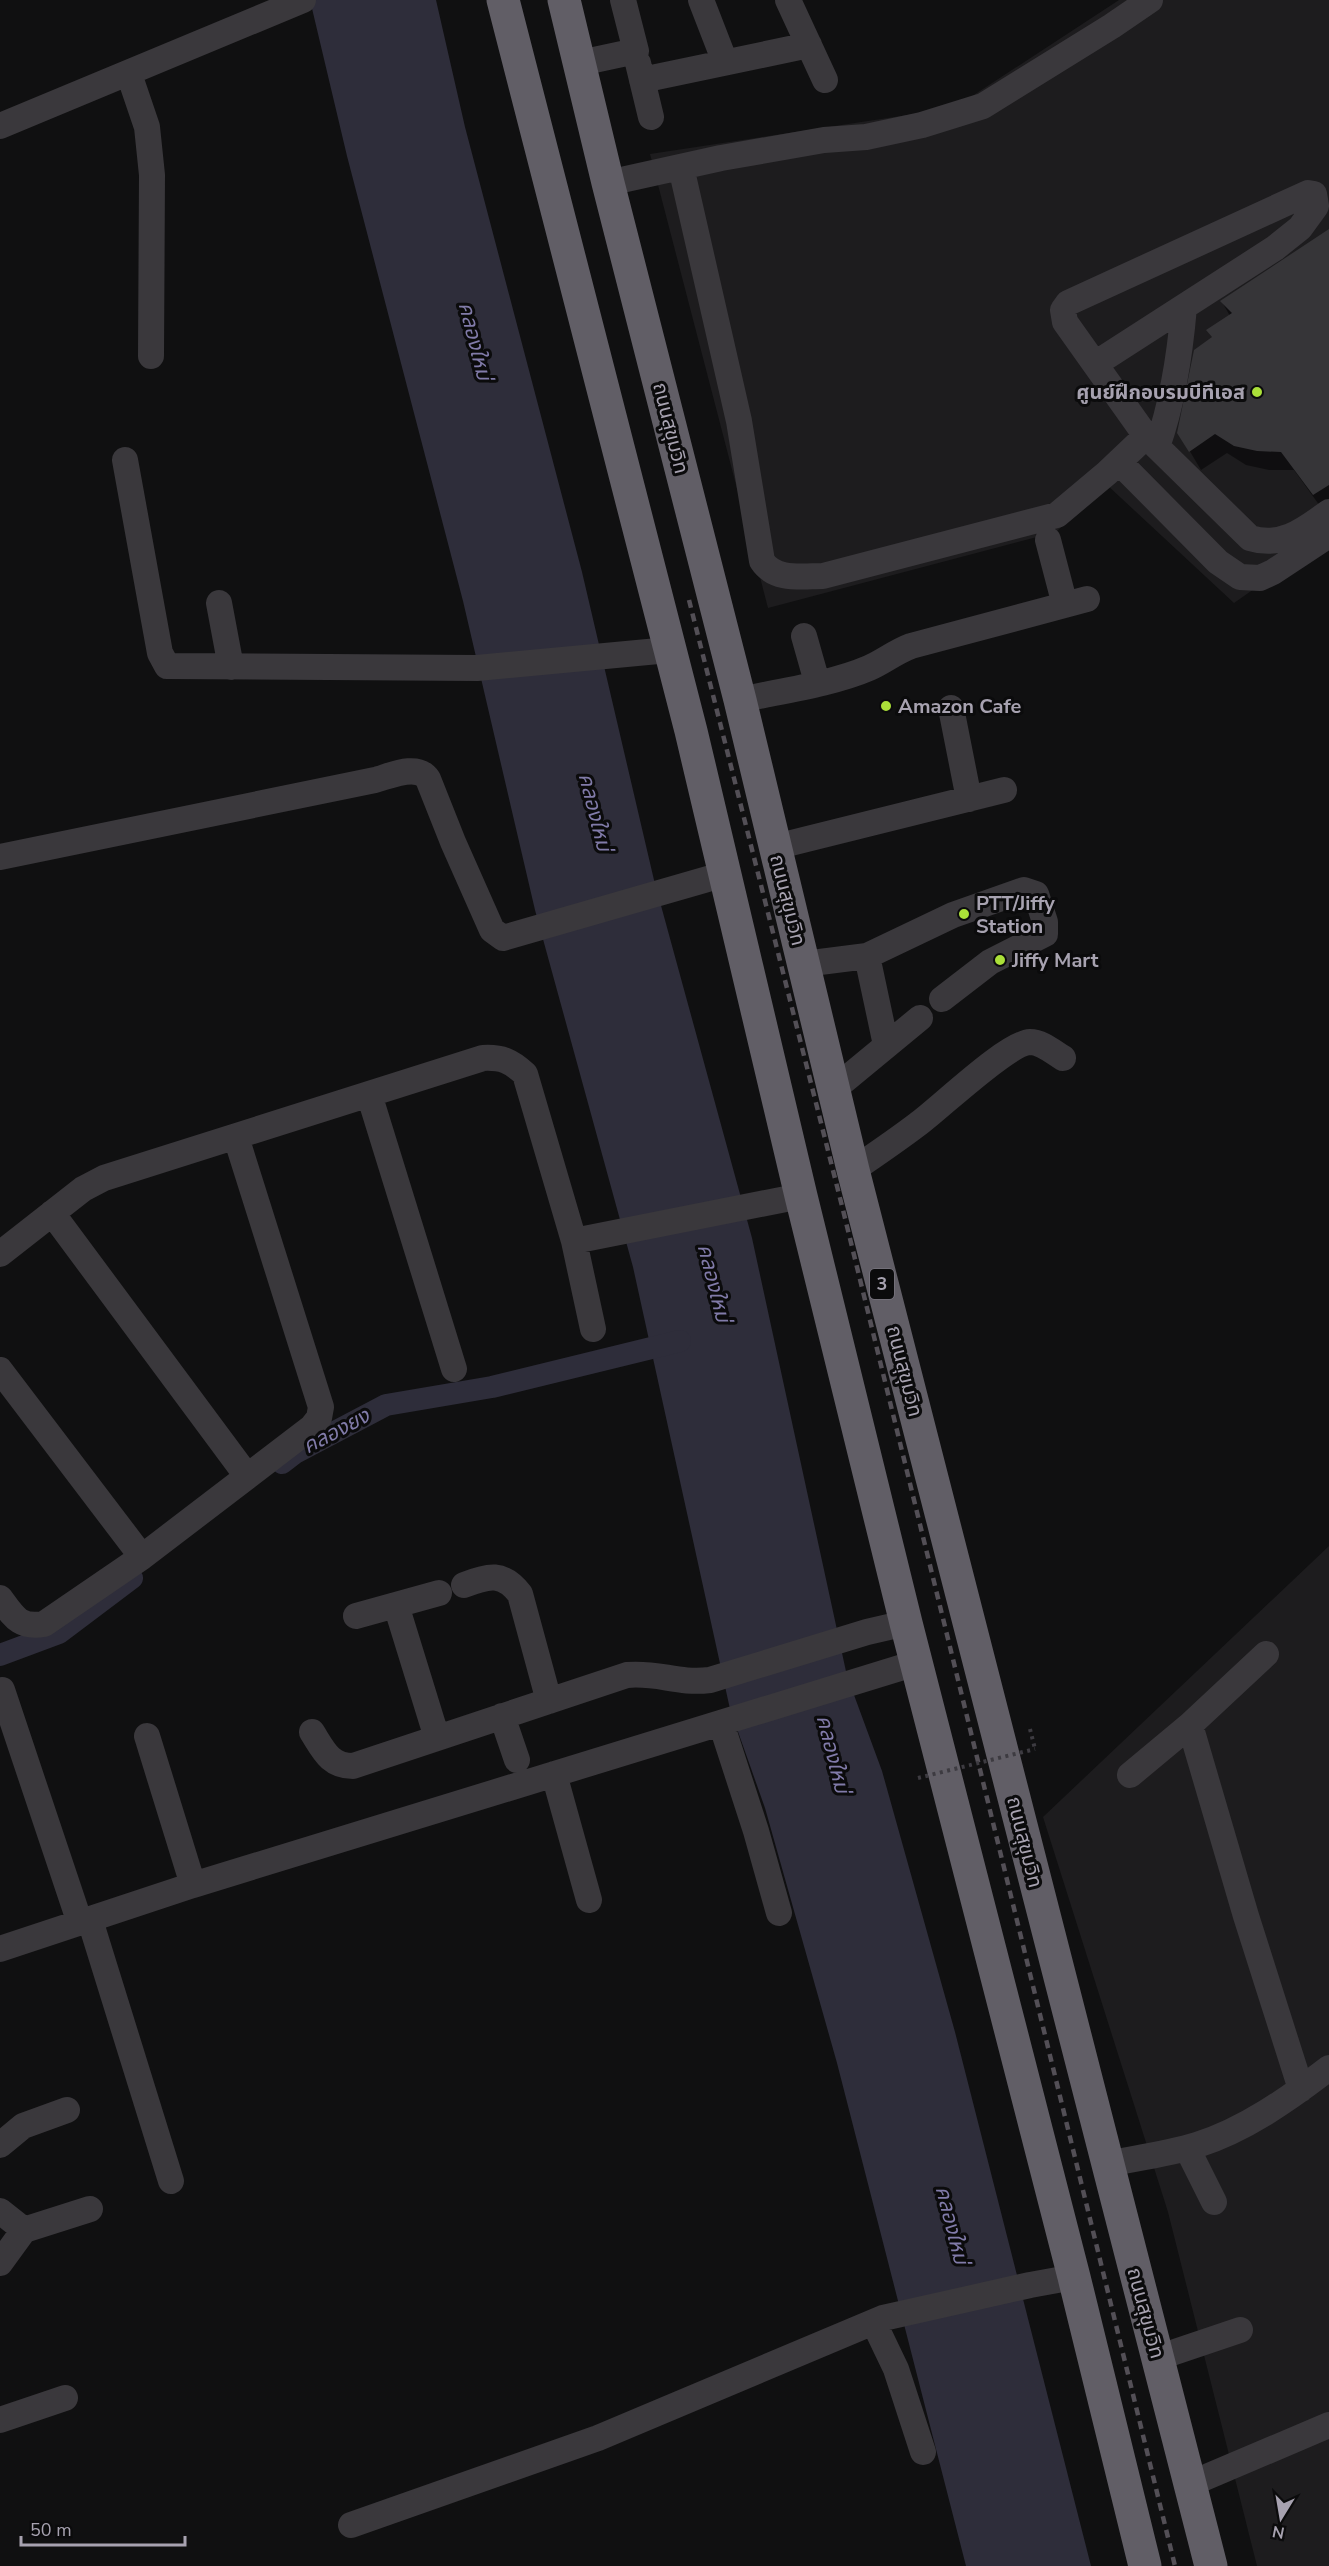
<svg xmlns="http://www.w3.org/2000/svg" width="1329" height="2566" viewBox="0 0 1329 2566" font-family="'Nunito Sans','Noto Sans Thai',sans-serif">
	<rect width="100%" height="100%" fill="#101011"/>
	<!-- built -->
	<path fill="#1d1c1e" d="M1119,0h210v537l-95,66 -128,-119 -50,48 -288,76 -118,-454 304,-46z
		M1329,1546v1020h-72l-89,-354 -125,-395z"/>
	<!-- water -->
	<path fill="#2e2d3a" d="M310,0h126l29,127 117,445 72,308 98,358 95,438 35,95 73,261 136,534h-125l-129,-503 -72,-255 -35,-99 -97,-442 -98,-357 -72,-309 -116,-445z"/>
	<!-- shadow -->
	<path fill="#0007" d="M1329,231v280l-4,2 -31,-43h-25l-23,-5 -19,-12 -26,17 -22,-37 51,-117 -8,-14z"/>
	<g fill="none" stroke-linecap="round" stroke-linejoin="round">
		<!-- canal -->
		<path stroke="#2e2d3a" stroke-width="22" d="M282,1463l13,-10 91,-48 106,-18 188,-46
			M0,1655l59,-22 73,-55"/>
	</g>
	<!-- building -->
	<path fill="#363538" d="M1329,229v256l-16,10 -32,-43 -24,-1 -23,-5 -19,-12 -26,18 -12,-19 17,-83 18,-13 -6,-7 26,-17 -12,-12z"/>
	<g fill="none" stroke-linecap="round" stroke-linejoin="round">
		<!-- path -->
		<path stroke="#3d3b41" stroke-width="4" stroke-dasharray="3 4.5" stroke-linecap="butt" d="M1030,1729l5,20"/>
		<!-- minor -->
		<path stroke="#3a383c" stroke-width="26" d="M701,0l24,62
			M788,0l37,80
			M580,63l56,-12 -13,-51
			M638,63l13,54
			M129,74l18,53 5,48 -1,181
			M642,80l167,-35
			M0,126l303,-126
			M681,167l58,254 23,140c13,20 40,15 61,15l234,-61 50,-42 39,-37 104,102c32,10 54,-8 79,-26
			M608,183l113,-25 103,-18 42,-3 56,-12 61,-19 129,-80 38,-26
			M1095,364l180,-116 25,-20 16,-22 -2,-12 -6,-1 -240,110 -5,7 2,12 81,114
			M1157,447c16,-45 23,-93 27,-140
			M125,460l35,193 7,13 310,2 192,-18
			M1119,462l99,100 22,15 20,1 13,-6 56,-37
			M1048,540l17,65
			M219,603l12,64
			M804,636l13,46
			M740,700c40,-9 92,-16 129,-32 14,-6 26,-16 42,-22l176,-47
			M951,708l18,91
			M775,847l229,-57
			M0,857l375,-77c15,-4 42,-17 53,-1l25,63 39,88 11,8 222,-64
			M867,956l19,89
			M804,964l63,-8 86,-41 71,-25 12,4 9,28v12l-55,28 -48,37
			M834,1089l86,-71
			M369,1094l85,275
			M853,1170c22,-15 44,-30 65,-46 22,-16 89,-81 112,-82 12,0 23,10 33,16
			M52,1213l195,263
			M574,1241l19,88
			M0,1254l83,-65 21,-11 379,-120c19,-1 28,3 42,16l49,167 227,-45
			M0,1370l142,187
			M464,1585c25,-10 39,-13 56,9l29,107
			M0,1598c14,19 19,30 44,26l98,-67 170,-130 7,-9 2,-11 -85,-270
			M396,1605l41,133
			M356,1616l83,-23
			M2,1690l78,233
			M502,1716l15,44
			M721,1723l35,108 23,82
			M1190,1725l76,-71
			M312,1732c12,19 18,34 41,34l274,-91c32,-3 50,9 83,5l157,-48 39,-9
			M147,1736l46,149
			M554,1774l35,126
			M1130,1775l60,-50 56,191 55,173
			M90,1920l81,261
			M0,1949l193,-64 723,-222
			M0,2145l23,-19 44,-16
			M1187,2148l27,54
			M1107,2164c30,-6 61,-10 90,-19 48,-15 93,-47 132,-77
			M0,2211l24,19
			M0,2263l24,-33 66,-21
			M874,2323l22,46 27,83
			M1157,2358l83,-28
			M0,2420l65,-22
			M1190,2484l139,-59
			M351,2525l247,-87 285,-120 147,-33 44,-8"/>
		<!-- highway -->
		<path stroke="#615e66" stroke-width="33" d="M503,0l188,731 110,465 105,427 168,654 71,289
			M564,0l44,183 132,517 113,470 358,1396"/>
		<!-- rail -->
		<path stroke="#534f56" stroke-width="4.5" stroke-dasharray="8 6" stroke-linecap="butt" d="M689,600l154,610 332,1356"/>
		<!-- path-bridge -->
		<path stroke="#3d3b41" stroke-width="4" stroke-dasharray="3 4.5" stroke-linecap="butt" d="M918,1778l117,-29"/>
	</g>
	<!-- markers -->
	<g fill="#abe039" stroke="#0b0b0c" stroke-width="2">
		<circle cx="1257" cy="392" r="6"/>
		<circle cx="886" cy="706" r="6"/>
		<circle cx="964" cy="914" r="6"/>
		<circle cx="1000" cy="960" r="6"/>
	</g>
	<g text-anchor="middle" stroke-width="6" stroke-linejoin="round" paint-order="stroke">
		<!-- shield labels -->
		<rect fill="#0b0b0c" stroke="#78757f" stroke-width="1.5" x="870" y="1269" width="24" height="30" rx="4.5"/>
		<g font-size="18" font-weight="bold" fill="#a7a2b0">
			<text x="882" y="1290">3</text>
		</g>
		<!-- poi labels -->
		<g font-size="20" font-weight="bold" fill="#a7a2b0" stroke="#0b0b0c" text-anchor="start">
			<text x="1245" y="399" text-anchor="end">ศูนย์ฝึกอบรมบีทีเอส</text>
			<text x="898" y="713">Amazon Cafe</text>
			<text x="976" y="910">PTT/Jiffy<tspan x="976" dy="23">Station</tspan></text>
			<text x="1012" y="967">Jiffy Mart</text>
		</g>
		<!-- street labels -->
		<g font-size="20" fill="#a7a2b0" stroke="#0b0b0c">
			<text transform="translate(671 428) rotate(76)" y="7">ถนนสุขุมวิท</text>
			<text transform="translate(788 900) rotate(76)" y="7">ถนนสุขุมวิท</text>
			<text transform="translate(905 1371) rotate(76)" y="7">ถนนสุขุมวิท</text>
			<text transform="translate(1025 1842) rotate(76)" y="7">ถนนสุขุมวิท</text>
			<text transform="translate(1146 2313) rotate(75)" y="7">ถนนสุขุมวิท</text>
		</g>
		<!-- water labels -->
		<g font-size="21" font-style="italic" fill="#817ba9" stroke="#0b0b0c">
			<text transform="translate(475 341) rotate(76)" y="7">คลองใหม่</text>
			<text transform="translate(595 812) rotate(76)" y="7">คลองใหม่</text>
			<text transform="translate(714 1283) rotate(76)" y="7">คลองใหม่</text>
			<text transform="translate(336 1431) rotate(-28)" y="7">คลองยง</text>
			<text transform="translate(833 1754) rotate(76)" y="7">คลองใหม่</text>
			<text transform="translate(952 2225) rotate(76)" y="7">คลองใหม่</text>
		</g>
	</g>
	<!-- north arrow -->
	<g transform="translate(1281 2518) rotate(191)" stroke="#0b0b0c" stroke-width="4.5" paint-order="stroke">
	<path d="M0-4.5L10 22L0 15L-10 22Z" fill="#a7a2b0"/>
	<text y="-9" font-size="16" font-weight="bold" text-anchor="middle" fill="#a7a2b0">N</text>
	</g>
	<!-- scale -->
	<path d="M21 2536v9h164v-9" fill="none" stroke="#a7a2b0" stroke-width="3"/>
	<text x="30" y="2536" font-size="18" fill="#a7a2b0" stroke="#0b0b0c" stroke-width="4.5" paint-order="stroke">50 m</text>
</svg>
